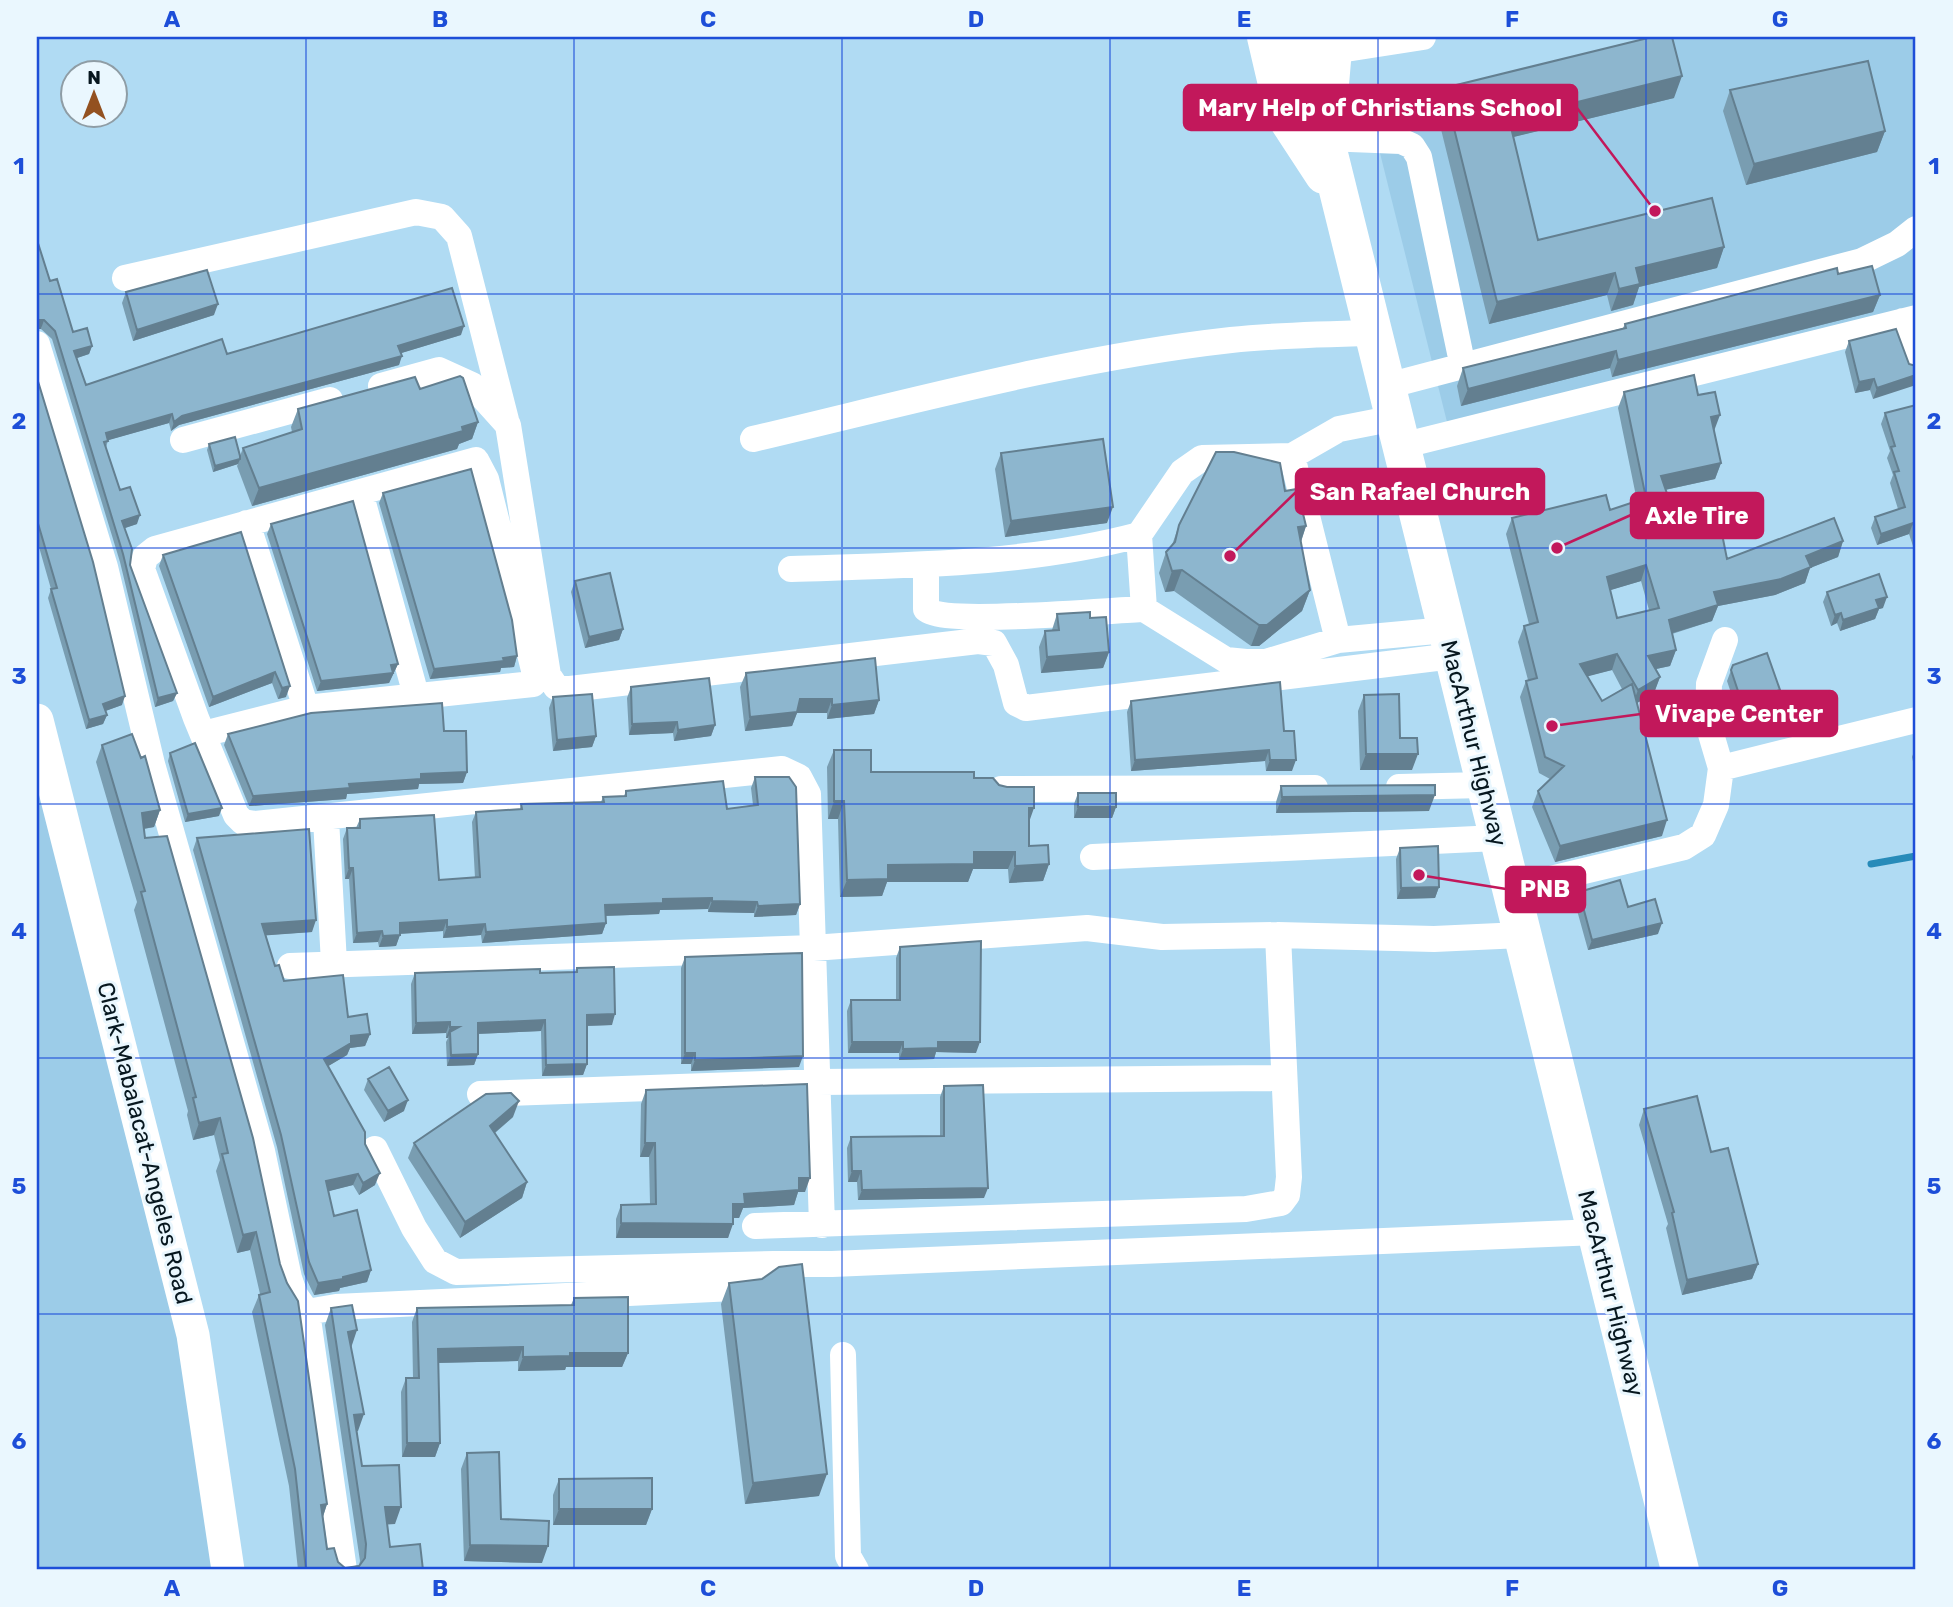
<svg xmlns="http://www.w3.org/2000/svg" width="1953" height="1607" viewBox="0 0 1953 1607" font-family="Rubik,sans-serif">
	<rect width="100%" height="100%" fill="#b0dbf3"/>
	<!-- built -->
	<path fill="#9ccce8" d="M1683,37h233v277l-468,112 -79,-317z
		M37,778l137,539 41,253h-178z"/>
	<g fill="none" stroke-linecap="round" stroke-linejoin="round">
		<!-- stream -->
		<path stroke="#278bb9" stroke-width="7" d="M1871,864l45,-8"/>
		<!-- minor -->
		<path stroke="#fff" stroke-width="26" d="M1333,51l90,-14
			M1325,138l76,3 11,5 7,11 44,210
			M125,278l291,-66 26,5 17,19 47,184
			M1903,321l13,43
			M37,344l68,223 47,197 110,387 27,127 6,17 12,17
			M381,386l58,-16 33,15 36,40 40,250 8,12 14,2 408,-48 16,2 12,22 10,38 10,5 427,-52
			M1387,386l475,-125 35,-17 19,-15
			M1395,418l-56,11 -47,27 -90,2 -20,14 -43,63 5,74 82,51 20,2h20l72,-22 108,-10
			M753,439c157,-37 317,-81 478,-99 47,-5 95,-6 143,-7
			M183,440l147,-40
			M1401,446l515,-128
			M1292,456l46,184
			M360,492l56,203
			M247,523l59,185
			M926,565v44c19,17 184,1 218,0
			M791,569c116,-4 235,-4 348,-34
			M203,734l103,-26 227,-24 3,-6 -50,-199 -10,-19 -321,89 -10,8 -3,12 54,149 40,97 7,7 12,2 527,-55 17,8 9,17 14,431
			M1721,768l195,-48
			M1399,787l85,-2
			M1001,789l314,-1
			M326,819l8,144
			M1093,857l404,-19
			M1509,889l175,-42 19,-12 13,-30 5,-37 -13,-44 1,-40 16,-44
			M290,966l523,-18 274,-20 75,9 116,-2 156,4 87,-4
			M480,1094l339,-12 465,-4
			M375,1149l39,79 21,33 21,11 318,-8
			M755,1226l491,-17 35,-6 6,-8 2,-18 -11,-242
			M843,1355l5,201 8,14
			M344,1570l-37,-258 29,-5 398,-19 17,-3 23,-21h58l765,-32"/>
		<!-- major -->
		<path stroke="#fff" stroke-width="33" d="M37,720l156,615 35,235"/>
		<!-- highway -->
		<path stroke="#fff" stroke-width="38" d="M1266,37l18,77 40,61
			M1300,37l380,1533
			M1328,108l6,-71"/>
	</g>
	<!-- wall -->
	<path fill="#799db1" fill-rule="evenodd" d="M1444,88l230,10 -161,39 25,103 186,7 -7,21 -78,19 -6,18 -22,6 -4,-16 -118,29 -53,-215z
		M1730,90l155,41 -8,21 -131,33 -23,-74z
		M50,281l23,51 19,14 -3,8 -12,4 9,27 141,-31 234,-19 -60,18 -2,12 -220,60 -8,6 -2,-8 -61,17 -2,8 14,42 17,34 -12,4 5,37 47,128 -4,8 -18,6 -35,-145 -68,-223 -11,-10z
		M126,292l88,23 -81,26 -11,-38z
		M1880,295l-7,17 -261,65 -2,-9 -149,38 -4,-20 6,-18 160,-40 2,-4z
		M1849,341l60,23 -36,35 -3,-9 -15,3 -10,-41z
		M37,378l85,327 -17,6 2,4 -4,9 -17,5 -38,-131 3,-9 -14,-49z
		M420,389l58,33 -6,17 -13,5 -2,5 -205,57 -15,-40 1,-2 -25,8 -6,-22 2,-6 31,12 3,-8 49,-16 -1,-5 7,-18z
		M1624,392l74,3 16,36 7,32 -6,16 -50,11 12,33 50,36 116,-18 -5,16 -28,11 -5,15 -30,12 -57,11 -6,15 -40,13 4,16 -6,16 -14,3 4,8 -6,16 -17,10 25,133 -107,26 -23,-55 6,-16 12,-12 -11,-6 -19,-76 6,-16 2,-1 -10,-38 6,-16 5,-2 -23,-90 6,-16 98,-8 27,-9 -19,-93zM1641,581l8,29 -32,8 -7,-28zM1612,670l10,19 -20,12 -15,-25z
		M1916,405v150l-7,-21 -32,11 -6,-17 4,-11 23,-8 -8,-26 3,-8 -6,-17 3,-7 -9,-27 4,-11z
		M1001,453l106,70 -102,14 -10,-68z
		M1285,491l21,35 -5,16 9,48 -8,21 -43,35h-8l-77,-55 -9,1 -6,-19 7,-21 6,-7 7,-20z
		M383,493l134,163 -3,11 -13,1 -1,4 -70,7 -51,-176z
		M271,524l127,140 -9,19 -72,8 -50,-157z
		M241,532l45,165 -8,2 -6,-16 -63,24 -50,-141 4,-11z
		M575,581l48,48 -4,11 -34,8 -14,-56z
		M1827,592l56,16 -4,1 -4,10 -35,12 -3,-8 -6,3 -8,-24z
		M1057,614l33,4 19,34 -6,16 -62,5 -2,-26 6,-16 7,-1z
		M1733,665l43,36 -38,13 -11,-33z
		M746,673l133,27 -5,14 -47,5v-6h-30l-5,13 -47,5 -5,-44z
		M631,687l84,38 -4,11 -37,5 -1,-8 -44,2 -2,-37z
		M1364,695l36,43 12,32h-52l-2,-59z
		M553,697l43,39 -4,11 -39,4 -4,-43z
		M1131,701l153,30 8,40h-26l-1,-10 -134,10 -4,-59z
		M444,731l23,41 -4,11 -44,1 -1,5 -71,5 -1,5 -97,7 -25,-61 4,-11z
		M102,745l58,65 -6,17 -10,2 1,9 22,-2 160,668 -4,13 4,32 11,13 7,6 14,-3 1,-4 -35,-236 6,-17 20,39 7,84h-1l5,35 33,58h-8l3,23 33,23h-125l-9,-84 -37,-174 7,-17 1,-1 -10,-44 -13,3 -21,-82 4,-11 -6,-25 -21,5 -6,-25 1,-4 -54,-201 3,-8 -41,-140z
		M1916,746v28l-4,-17z
		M834,750l37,22 103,6 55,44v24l20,18 -6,17 -34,2 -1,-14h-35l-5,13h-81l-5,14 -42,1 -2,-78h-10l-1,-52z
		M170,753l49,63 -34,6 -17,-61z
		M755,777l45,127 -4,11 -42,2v-4l-46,-1v-3l-48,1 -1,4 -54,2 1,7 -4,11 -120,9 -1,-8 -38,3v-7l-43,3 -4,12 -17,1 -1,-5 -25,1 -4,-64h-4l-2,-40 4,-11h9l4,-9 79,61 36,-2 -3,-56 4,-10 44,-3 1,-5 80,-2 2,-5 21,-1 2,-5 101,18 26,-4 -2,-17z
		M1281,786l148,25 -153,2v-11z
		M1078,793l38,14 -4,11h-38v-14z
		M197,838l115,94 -46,3 9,31 9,15 64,36 22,17 -5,12 -15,2 -3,7 -19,11 37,78 10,41 -16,10 -6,-10 -25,6 6,25 37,54 -4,12 -27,6 -1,3 -25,4 -10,-21 -27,-127 -84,-297z
		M1400,848l39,39 -4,11 -38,1 -1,-40z
		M1579,892l49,15 30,27 -70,16 -13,-47z
		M900,947l76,106 -40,-1 -2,7 -35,1v-7h-51l-1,-42 4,-11h45v-42z
		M685,957l114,110 -108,4v-7h-10v-96z
		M577,968l35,57 -25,1v38l-4,11 -41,1 -1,-45 -63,3v20l-4,11 -27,1 -1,-24 2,-4h-2v-5l-34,1 -1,-50 4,-11 160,-1z
		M368,1079l36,32 -20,11 -20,-32z
		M944,1086l40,112 -126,2 -1,-18h-9l-1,-34 4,-11 89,-1v-39z
		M646,1090l159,102h-7l-4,13 -51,3 -4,10h-6l-5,20h-112v-19l5,-14 29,-1 -1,-47h-9l1,-53z
		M1644,1109l67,43 47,112 -6,15 -70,16 -16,-67 2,-4 -29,-99z
		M513,1117l-18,16 32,49 -5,16 -62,40 -52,-80 6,-15z
		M729,1283l90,213 -74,8 -24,-200z
		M574,1298l54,55 -6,14h-56l-1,3 -47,1v-10l-80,2 2,80 -5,14h-33l-1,-65 5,-14h7l-1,-56 5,-14 154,-3z
		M467,1453l34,66 41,44 -78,-2 -3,-92z
		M559,1479l93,30 -6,16h-93v-30z"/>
	<!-- shaded-wall -->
	<path fill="#637f90" d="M1682,76l-8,22 -173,42 8,-21z
		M1885,131l-8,21 -131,33 8,-21z
		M1724,247l-7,21 -78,19 -6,18 -22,6 8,-22 17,-21z
		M1615,273l-8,22 -118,29 8,-22z
		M1880,295l-7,17 -261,65 6,-17z
		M218,304l-4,11 -81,26 4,-11z
		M37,320h7l-3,9h-4z
		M464,326l-3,9 -66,20 3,-9z
		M92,346l-3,8 -18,6 3,-9z
		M1616,351l-6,17 -149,38 7,-17z
		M402,356l-3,9 -220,60 -8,6 3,-9 8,-6z
		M1916,375v10l-43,14 4,-11z
		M1874,379l-4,11 -15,3 4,-11z
		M172,414l-3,9 -67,19 4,-9z
		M1720,415l-6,16 -3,-14z
		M478,422l-6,17 -13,5 -2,5 -205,57 7,-18z
		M240,459l-2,5 -25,8 2,-6z
		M1721,463l-6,16 -60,13 6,-16z
		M1113,507l-6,16 -102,14 6,-16z
		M140,515l-3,9 -18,6 3,-9z
		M1913,523l-4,11 -32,11 4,-11z
		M1306,526l-7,21 -1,-20z
		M1843,541l-5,16 -28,11 -5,15 -30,12 -57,11 -6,15 -49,15 6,-16 45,-28z
		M1646,565l-5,16 -40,12 6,-16z
		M1182,570l-8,21 -9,1 7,-21z
		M1310,590l-8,21 -43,35h-8l8,-21z
		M1887,597l-4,11 -4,1 -4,10 -35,12 3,-11 33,-20z
		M1841,613l-4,10 -6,3 4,-11z
		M623,629l-4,11 -34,8 4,-11z
		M1676,650l-6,16 -28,6 6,-16z
		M1109,652l-6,16 -62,5 6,-16z
		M1617,654l-5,16 -38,10 6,-16z
		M517,656l-3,11 -13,1 -1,4 -70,7 4,-10z
		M398,664l-9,19 -72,8 4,-10z
		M275,672l-3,11 -63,24 4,-10z
		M1660,677l-6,16 -22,13 6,-16z
		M290,686l-4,11 -8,2 4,-11z
		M1780,690l-4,11 -38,13 4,-11z
		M177,693l-4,8 -18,6 3,-9z
		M125,696l-3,9 -22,8 3,-9z
		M800,699h32l-5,14h-30l-5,13 -47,5 5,-14z
		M879,700l-5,14 -47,5 5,-14z
		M107,715l-4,9 -17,5 3,-9z
		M677,722l-4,11 -44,2 3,-11z
		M715,725l-4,11 -37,5 4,-11z
		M596,736l-4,11 -39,4 4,-11z
		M1269,750l-4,11 -134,10 4,-11z
		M1366,754h52l-6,16h-52z
		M1270,760h26l-4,11h-26z
		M467,772l-4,11 -44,1 -1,5 -71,5 -1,5 -97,7 4,-10 168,-22z
		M1435,795l-6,16 -153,2 6,-16z
		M834,801h10l-6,18h-10z
		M1078,807h38l-4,11h-38z
		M222,808l-3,8 -34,6 3,-8z
		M1029,808h5l-6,17z
		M160,810l-6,17 -18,3 6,-17z
		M1667,820l-5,16 -107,26 5,-16z
		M974,852h41l-7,17h-35l-5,13h-81l-5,14 -42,1 7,-17 41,-15z
		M1049,864l-6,17 -34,2 6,-17z
		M349,868h4l-4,11h-4z
		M1439,887l-4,11 -38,1 4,-11z
		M712,898l-4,11 -48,1 -1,4 -58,2 4,-11 58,-6z
		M712,901l45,1 -3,11 -46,-1z
		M800,904l-4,11 -42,2 4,-11z
		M316,920l-4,12 -54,4 4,-12z
		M447,920l-4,11 -47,3 4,-11z
		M606,923l-4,11 -120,9 4,-11z
		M1662,923l-4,11 -70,16 4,-10z
		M485,924l-4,11 -38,3 4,-11z
		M382,931l-4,11 -25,1 4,-10z
		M400,935l-4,11 -17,1 4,-11z
		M615,1014l-3,11 -29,1 4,-11z
		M545,1020l-4,11 -67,3 4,-11z
		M450,1022l-4,11 -34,1 4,-11z
		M450,1027h9l-9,5 -2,6h-2z
		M370,1034l-5,12 -15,2 -3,7 -27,16 4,-12 27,-23z
		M852,1042h51l-4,11h-51z
		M938,1042h42l-4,11 -40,-1 -2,7 -35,1 4,-11z
		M685,1053h10l-4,11h-10z
		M478,1054l-4,11 -27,1 4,-11z
		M803,1056l-4,11 -108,4 4,-11z
		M587,1064l-4,11 -41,1 4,-11z
		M408,1100l-4,11 -20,11 4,-11z
		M519,1101l-6,16 -28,24 5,-15z
		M220,1118l-6,17 -21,5 6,-17z
		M645,1143h10l-6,14h-9z
		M852,1171h9l-4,11h-9z
		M380,1173l-5,12 -16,10 4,-12z
		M358,1174l-5,11 -31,8 4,-12z
		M799,1178h11l-5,14h-7l-4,13 -51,3 -4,10h-11l5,-14 11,-10z
		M527,1182l-5,16 -62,40 5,-16z
		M988,1188l-4,10 -126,2 4,-10z
		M621,1223l112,1 -5,14h-112z
		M256,1232l-6,18 -13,3 6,-18z
		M1758,1264l-6,15 -70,16 5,-15z
		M371,1270l-4,12 -27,6 -1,3 -25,4 4,-12z
		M357,1330l-6,18 -3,-16z
		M523,1347l-5,14 -85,2 5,-14z
		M570,1353h58l-6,14h-56l-1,3 -47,1 5,-14z
		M364,1414l-6,17 -9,1 5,-17z
		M407,1443h33l-5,14h-33z
		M827,1474l-8,22 -74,8 8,-21z
		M327,1504l-6,18v-17z
		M385,1507h16l-6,17 -16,1z
		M559,1509h93l-6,16h-93z
		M470,1545l78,1 -6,17 -78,-2z"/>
	<!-- building -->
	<path fill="#8db6ce" stroke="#637f90" stroke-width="2" fill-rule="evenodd" d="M1652,37h20l10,39 -173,43 29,121 174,-42 12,49 -88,21 4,16 -21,5 -4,-16 -118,29 -53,-214z
		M1868,61l17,70 -131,33 -24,-74z
		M37,240l13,41 7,-2 16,53 14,-4 5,18 -18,5 12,34 136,-46 5,15 225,-66 12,38 -66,20 4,10 -220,60 -8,6 -2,-8 -66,19 2,8 -4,1 16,48 10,-3 10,28 -18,6 10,28 -2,16 47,128 -19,5 -35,-144 -68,-223 -11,-11h-7z
		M1872,266l8,29 -262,65 -2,-9 -148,38 -5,-21 163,-40 -1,-4 212,-56 1,6z
		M207,270l11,34 -81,26 -11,-38z
		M1896,329l13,35 7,2v9l-39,13 -3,-9 -15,3 -10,-41z
		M1694,375l4,20 17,-3 5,23 -9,2 10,46 -60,13 16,47 41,-9 9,45 107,-41 9,23 -37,15 5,11 -30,12 -67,13 4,13 -49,15 7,30 -28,6 12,21 -22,13 -21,-36 -37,10 22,37 30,-17 35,136 -107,26 -22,-55 26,-25 -19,-9 -19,-76 11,-3 -13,-52 14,-4 -26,-104 94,-23 4,15 36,-12 -22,-106zM1646,565l13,43 -42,10 -10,-41z
		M460,376l3,2 15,44 -16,5 1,4 -204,57 -16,-40 59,-19 -4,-20 117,-32 5,12z
		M37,378l56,184 32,134 -22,8 4,11 -18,5 -38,-131 6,-1 -20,-68z
		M1916,405v128l-3,-10 -32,11 -6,-17 30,-10 -11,-35 5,-1 -8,-24 4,-1 -10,-33z
		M235,437l5,19v3l-25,7 -6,-22z
		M1103,439l10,68 -102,14 -10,-68z
		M1216,452h18l46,11 5,28 12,-2 9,37 -8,1 12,63 -43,35h-8l-77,-55 -10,1 -6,-19 9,-10 4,-17z
		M471,469l41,151 5,36 -14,2 1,3 -70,8 -51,-176z
		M353,501l45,163 -7,1 2,8 -72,8 -50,-157z
		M241,532l49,154 -8,2 -7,-16 -62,25 -50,-142z
		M610,573l13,56 -34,8 -14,-56z
		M1879,574l8,23 -11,3 3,8 -36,12 -2,-7 -6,2 -8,-23z
		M1090,612v6l16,-1 3,35 -62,5 -2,-26 14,-1 -2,-16z
		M1767,653l13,37 -38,13 -11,-33 2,-5z
		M875,658l4,42 -47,5v-6h-32l-3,13 -47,5 -4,-44z
		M709,678l6,47 -37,5 -1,-8 -45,2 -1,-37z
		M1280,682l4,49h10l2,29h-26l-1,-10 -134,10 -4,-59z
		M592,694l4,42 -39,4 -4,-43z
		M1399,694l1,44h17l1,16h-52l-2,-59z
		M442,703l2,28h22l1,41 -46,2v5l-72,5 1,4 -97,8 -25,-62 83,-21z
		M132,734l9,24 4,-2 15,54 -18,3 3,25 22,-2 86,302 27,126 7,19 11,18 29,203 -6,1 6,44 7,-1 4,14 7,6 14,-2 6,-8 1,-14 -35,-236 21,-3 5,25 -9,2 16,82 -10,1 8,51 37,-1 2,42h-16l5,40 30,-3 3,26h-117l-11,-101 -36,-174 11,-3 -14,-60 -13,3 -21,-81 6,-1 -8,-35 -21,5 -6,-25 3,-1 -55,-205 4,-1 -43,-146z
		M195,743l27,65 -34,6 -18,-61z
		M834,750h37v22h103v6h19l6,7 8,2h27v21h-5v38l19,-1 1,19 -34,2v-14h-41v12l-86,1v14l-41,1 -3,-79h-10z
		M755,777h34l7,10 4,117 -42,2 -1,-4 -45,-1v-3l-49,1v4l-58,2 1,18 -120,9 -1,-8 -38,3v-7l-47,3v12l-17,1 -1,-5 -25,2 -4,-65h-4l-2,-40h13v-9l74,-4 5,65 41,-3 -4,-65 46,-3 -1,-5 83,-2 -1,-5 23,-1v-5l97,-10 4,28 31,-4z
		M1435,785v10l-153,2 -1,-11z
		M1078,793h38v14h-38z
		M309,829l7,91 -54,4 13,42 4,-1 5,16 59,-6 5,42 19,-3 3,20 -19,2v7l-27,16 41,73v12l15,29 -17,10 -5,-9 -32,7 8,35 23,-6 14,60 -28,7v2l-25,4 -9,-21 -28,-127 -84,-297z
		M1438,846l1,41 -38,1 -1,-40z
		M1620,880l8,27 27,-8 7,24 -70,17 -13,-48z
		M981,941l-1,101h-42v6l-35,1v-7h-51l-1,-42h49v-53z
		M802,953l1,103 -108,4v-7h-10v-96z
		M614,967l1,47 -28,1v49l-41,1 -1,-45 -67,3v31l-27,1 -1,-23 9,-5h-9v-5l-34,1 -1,-50 125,-4v4l37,-1v-4z
		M389,1067l19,33 -20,11 -20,-32z
		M807,1084l3,94h-11v12l-55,4 1,10h-12v20l-112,-1v-18l35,-1 -1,-61h-10l1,-53z
		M983,1085l5,103 -126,2 -1,-19h-9l-1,-34 93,-1v-50z
		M511,1093l8,8 -29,25 37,56 -62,40 -51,-79 72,-49z
		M1697,1096l14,56 17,-4 30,116 -71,16 -15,-67 2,-1 -30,-103z
		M802,1264l25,210 -74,9 -24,-200 33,-4 17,-12z
		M628,1297v56h-58v3l-47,1v-10l-85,2 2,94h-33l-1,-65h13l-2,-70 157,-3v-7z
		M499,1452l2,67 48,2 -1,25 -78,-1 -3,-92z
		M652,1478v31h-93v-30z"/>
	<!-- grid -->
	<path fill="none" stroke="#1d4ed8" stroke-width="2" stroke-opacity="0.55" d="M306,37v1533M574,37v1533M842,37v1533M1110,37v1533M1378,37v1533M1646,37v1533M37,294h1879M37,548h1879M37,804h1879M37,1058h1879M37,1314h1879"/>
	<g text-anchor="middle" stroke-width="6" stroke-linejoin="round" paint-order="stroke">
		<!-- street labels -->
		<g font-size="23" fill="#07171f" stroke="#eaf7fe">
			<text transform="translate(1474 743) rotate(76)" y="8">MacArthur Highway</text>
			<text transform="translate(145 1143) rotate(76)" y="8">Clark-Mabalacat-Angeles Road</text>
			<text transform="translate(1611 1293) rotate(76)" y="8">MacArthur Highway</text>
		</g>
	</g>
	<!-- callouts -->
	<path fill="none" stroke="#c2185b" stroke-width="2.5" d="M1655 211L1577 108M1230 556L1296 492M1557 548L1631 515M1552 726L1641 714M1419 875L1506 889"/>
	<g fill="#c2185b" stroke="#eaf7fe" stroke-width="2.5">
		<circle cx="1655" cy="211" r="7"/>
		<circle cx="1230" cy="556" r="7"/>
		<circle cx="1557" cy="548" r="7"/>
		<circle cx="1552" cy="726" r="7"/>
		<circle cx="1419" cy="875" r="7"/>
	</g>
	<g fill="#c2185b" stroke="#c2185b" stroke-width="2.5">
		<rect x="1184" y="85" width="393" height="45" rx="7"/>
		<rect x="1296" y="469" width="248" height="45" rx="7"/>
		<rect x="1631" y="493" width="132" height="45" rx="7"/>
		<rect x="1641" y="691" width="196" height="45" rx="7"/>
		<rect x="1506" y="867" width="79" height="45" rx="7"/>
	</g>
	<g font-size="24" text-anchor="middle" font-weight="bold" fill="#fff">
		<text x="1380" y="116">Mary Help of Christians School</text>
		<text x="1420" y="500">San Rafael Church</text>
		<text x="1697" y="524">Axle Tire</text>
		<text x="1739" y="722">Vivape Center</text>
		<text x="1545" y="897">PNB</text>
	</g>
	<!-- border -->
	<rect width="1953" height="1607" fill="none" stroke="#eaf7fe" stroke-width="77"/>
	<!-- north arrow -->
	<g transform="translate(94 94)"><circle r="33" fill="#eaf7fe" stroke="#8f9da5" stroke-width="2"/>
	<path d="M0-5L12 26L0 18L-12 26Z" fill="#935120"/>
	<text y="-10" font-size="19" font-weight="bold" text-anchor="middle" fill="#07171f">N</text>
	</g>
	<rect x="38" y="38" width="1876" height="1530" fill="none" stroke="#1d4ed8" stroke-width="2.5"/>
	<g font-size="23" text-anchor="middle" font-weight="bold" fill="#1d4ed8">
		<text x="172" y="27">A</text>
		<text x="440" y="27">B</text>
		<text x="708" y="27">C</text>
		<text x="976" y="27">D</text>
		<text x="1244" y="27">E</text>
		<text x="1512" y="27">F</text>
		<text x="1780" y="27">G</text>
		<text x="19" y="174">1</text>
		<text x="1934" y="174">1</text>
		<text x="19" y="429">2</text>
		<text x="1934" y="429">2</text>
		<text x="19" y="684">3</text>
		<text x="1934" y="684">3</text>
		<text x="19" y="939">4</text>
		<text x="1934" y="939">4</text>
		<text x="19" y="1194">5</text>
		<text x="1934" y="1194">5</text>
		<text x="19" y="1449">6</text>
		<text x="1934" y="1449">6</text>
		<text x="172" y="1596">A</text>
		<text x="440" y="1596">B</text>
		<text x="708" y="1596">C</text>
		<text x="976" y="1596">D</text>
		<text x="1244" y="1596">E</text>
		<text x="1512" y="1596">F</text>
		<text x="1780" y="1596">G</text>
	</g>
</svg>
